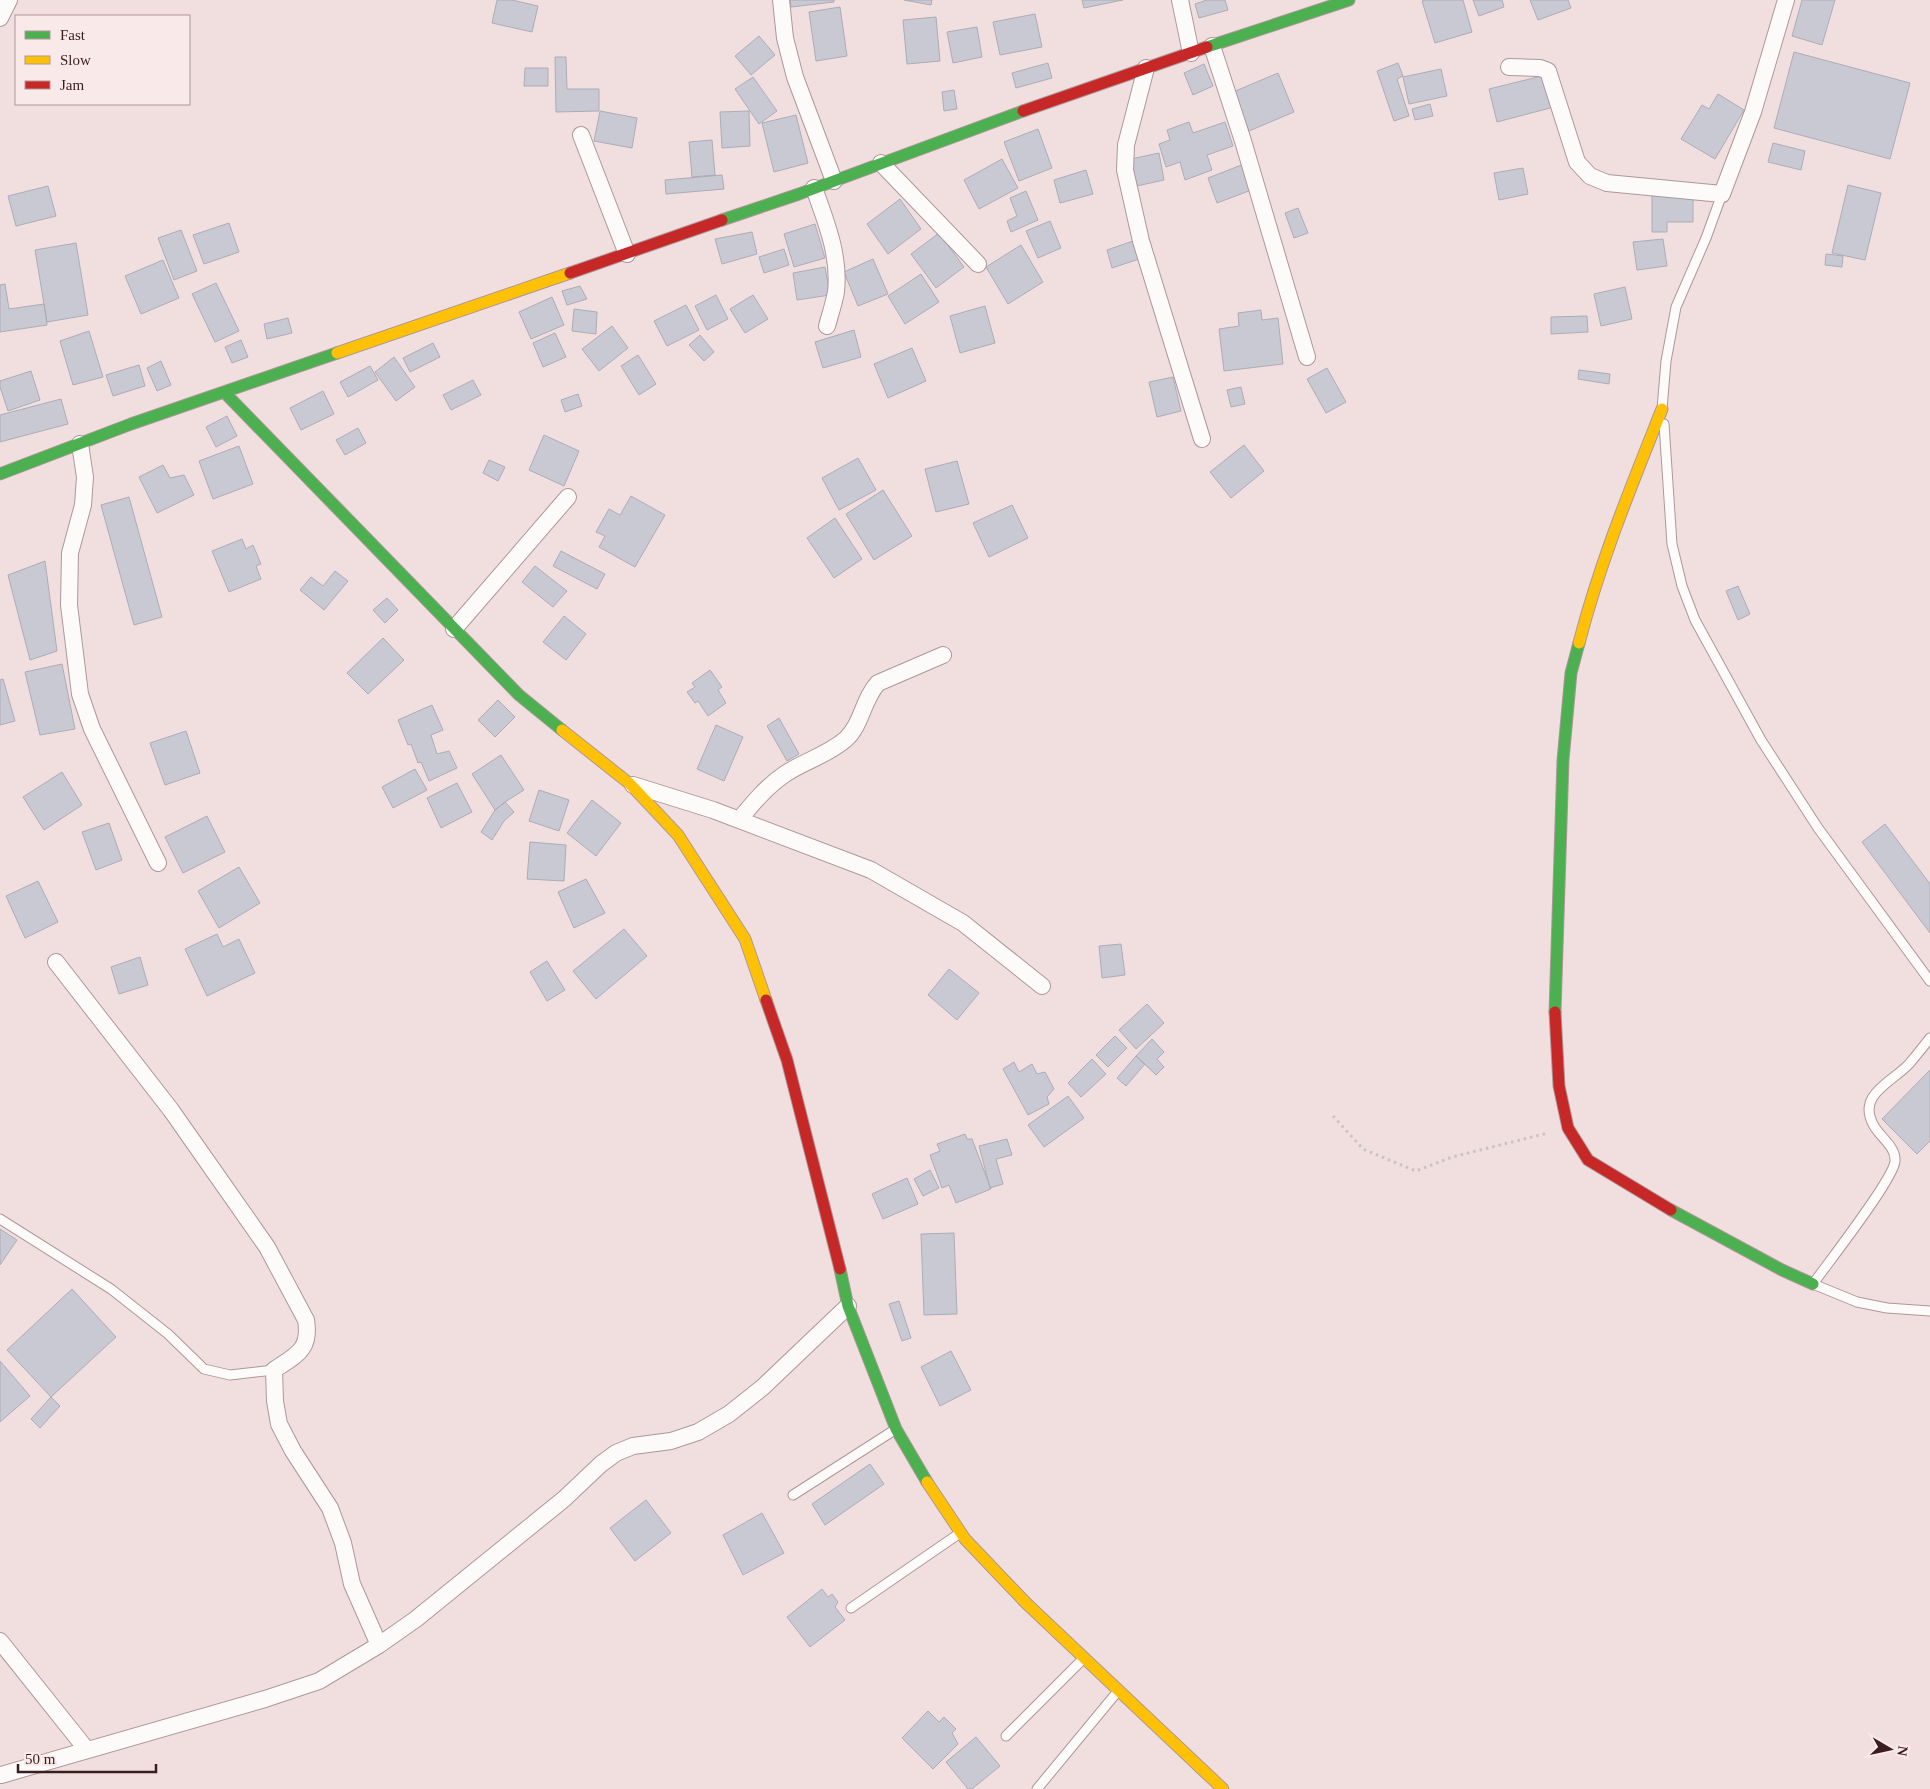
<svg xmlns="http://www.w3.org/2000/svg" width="1930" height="1789" viewBox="0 0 1930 1789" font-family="'Times New Roman',serif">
	<rect width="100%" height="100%" fill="#f1dfdf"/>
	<!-- building -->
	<path fill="#c9c9d3" stroke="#adacb6" d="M497,0h15l26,6 -6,26 -40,-9z
		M790,0h44v2l-43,5z
		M904,0h28l-1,5z
		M1082,0h41l-39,8z
		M1207,0h18l3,10 -29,8 -4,-14z
		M1425,0h38l9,32 -37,11 -13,-42z
		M1473,0h29l2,7 -25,9z
		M1530,0h38l3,8 -33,12z
		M1802,0h33l-13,45 -30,-9z
		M840,7l7,49 -31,5 -7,-49z
		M1035,14l7,33 -42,8 -7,-33z
		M936,17l4,44 -33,3 -4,-44z
		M977,27l5,30 -29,6 -6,-31z
		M759,36l16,19 -24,20 -16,-19z
		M1794,52l116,31 -20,76 -116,-31z
		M555,57h11l1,32h32v22l-43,1z
		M1048,63l4,15 -36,10 -4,-15z
		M1398,63l5,13 -6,3 12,37 -15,5 -17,-50z
		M1204,64l9,22 -20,9 -9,-22z
		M525,68h23v18h-24z
		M1441,69l6,27 -38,8 -6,-27z
		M1278,73l16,39 -45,19 -16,-39z
		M1546,75l8,32 -57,15 -8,-33z
		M753,77l24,34 -18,13 -24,-35z
		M954,90l3,19 -13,2 -2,-19z
		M1718,94l26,16 -29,49 -34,-20 21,-34 7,4z
		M1430,104l3,12 -18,4 -3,-11z
		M600,111l37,7 -5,30 -38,-7z
		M749,111l1,35 -28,2 -2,-36z
		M796,115l12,48 -34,9 -12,-49z
		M1189,122l4,11 32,-11 8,24 -26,9 5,15 -27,10 -5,-18 -14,5 -7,-23 11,-4 -3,-10z
		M1038,129l14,39 -33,13 -15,-39z
		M712,140l3,35 -23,2 -3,-35z
		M1773,143l32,8 -4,19 -33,-8z
		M1159,153l5,27 -32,7 -6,-27z
		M1002,159l16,29 -39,21 -15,-29z
		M1244,164l10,25 -37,14 -9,-25z
		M1523,168l5,26 -29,6 -5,-27z
		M1086,170l7,24 -33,9 -6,-23z
		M722,175l2,14 -58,5 -1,-14z
		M1848,185l33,8 -16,67 -33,-7z
		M48,186l8,30 -40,10 -8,-30z
		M1026,191l12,29 -27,12 -4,-11 10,-5 -7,-18z
		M1693,195v27h-26v10h-15v-36z
		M900,199l21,30 -33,25 -21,-30z
		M1298,208l10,25 -14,5 -9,-25z
		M1050,221l11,27 -23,10 -12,-27z
		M229,223l10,29 -35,12 -11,-29z
		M815,224l10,34 -31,9 -10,-33z
		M181,230l16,41 -23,9 -16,-42z
		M752,232l5,22 -35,10 -7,-25z
		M939,233l25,34 -28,21 -25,-34z
		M1663,239l4,27 -30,4 -4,-28z
		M1136,240l6,18 -30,10 -5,-18z
		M76,243l12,72 -41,7 -12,-72z
		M1021,245l22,37 -35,22 -22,-37z
		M784,249l5,16 -25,8 -5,-16z
		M1826,254l17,2 -1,11 -17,-2z
		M873,259l15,35 -30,12 -14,-34z
		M163,260l16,38 -38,16 -16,-38z
		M825,267l5,28 -33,5 -4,-27z
		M921,274l18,28 -34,22 -17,-28z
		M216,283l23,48 -24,11 -23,-48z
		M5,284l4,25 35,-5 3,21 -47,7v-47z
		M580,286l7,13 -20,6 -5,-14z
		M1625,287l7,32 -31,7 -7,-32z
		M716,295l12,24 -21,11 -12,-24z
		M753,295l15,24 -23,14 -15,-24z
		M552,297l12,28 -33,14 -12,-27z
		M686,305l13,25 -32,16 -13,-25z
		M985,306l10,37 -35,10 -10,-37z
		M574,309l23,3 -1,22 -24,-3z
		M1261,310l1,10 16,-2 5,46 -59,7 -5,-42 20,-3 -1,-13z
		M1587,316l1,16 -37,2v-17z
		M288,318l4,15 -25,6 -3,-15z
		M612,326l16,22 -29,23 -17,-22z
		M854,330l7,27 -38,11 -8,-26z
		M89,331l14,46 -30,8 -13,-44z
		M555,333l11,24 -23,10 -10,-24z
		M700,335l14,17 -10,9 -15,-16z
		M241,340l7,17 -16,6 -7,-16z
		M433,343l7,14 -30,15 -7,-14z
		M912,348l14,33 -38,17 -14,-34z
		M638,355l18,29 -17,11 -18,-29z
		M394,357l21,30 -19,14 -21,-29z
		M161,361l10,24 -14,6 -10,-23z
		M139,365l6,21 -32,10 -7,-21z
		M370,366l8,14 -30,17 -8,-15z
		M1327,368l19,34 -20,11 -19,-34z
		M1579,370l31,4 -1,10 -31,-5z
		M31,371l9,29 -32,11 -8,-24v-6z
		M1173,377l8,34 -24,6 -8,-35z
		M473,380l8,15 -30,15 -8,-15z
		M1241,387l4,17 -14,3 -4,-17z
		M323,391l11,23 -33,16 -11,-22z
		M578,394l4,12 -17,6 -4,-12z
		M61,399l7,25 -68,18v-27z
		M227,416l10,20 -21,11 -10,-20z
		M358,428l8,15 -21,12 -9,-15z
		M544,435l35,16 -15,35 -35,-16z
		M1244,445l20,26 -33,27 -21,-26z
		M239,446l14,38 -40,15 -14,-38z
		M858,458l18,32 -37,20 -17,-32z
		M489,460l16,7 -7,14 -15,-8z
		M957,461l12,43 -33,8 -11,-43z
		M163,465l7,13 14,-3 10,20 -37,18 -18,-36z
		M883,490l29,46 -38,24 -28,-46z
		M631,496l34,19 -30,52 -36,-20 6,-11 -9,-4 13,-23 11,6z
		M129,497l33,120 -28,8 -33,-120z
		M1012,505l16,33 -39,19 -16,-34z
		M835,518l27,41 -28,19 -27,-40z
		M242,539l4,10 7,-4 8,19 -5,2 5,13 -32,13 -17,-41z
		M561,551l44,23 -8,15 -44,-23z
		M45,561l12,90 -27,9 -22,-85z
		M535,566l32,25 -14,16 -31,-25z
		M335,571l13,10 -24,29 -24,-20 11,-13 12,9z
		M1738,586l12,28 -12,6 -12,-29z
		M387,598l11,12 -13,13 -12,-13z
		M564,616l22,18 -20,26 -23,-18z
		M383,638l21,22 -36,34 -21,-21z
		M62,664l13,65 -35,6 -15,-63z
		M710,670l12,17 -4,3 8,13 -18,13 -10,-15 -3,2 -8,-11 8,-5 -3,-4z
		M3,679l12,42 -15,4v-45z
		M498,700l17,17 -20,20 -17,-17z
		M432,705l11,25 -12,5 6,19 12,-3 8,17 -28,13 -8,-19 -3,1 -7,-19 -3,1 -10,-25z
		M779,718l20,36 -12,7 -20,-35z
		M716,725l27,12 -19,44 -27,-12z
		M186,731l14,42 -35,12 -15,-42z
		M501,755l23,35 -19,12 -10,8 -23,-36z
		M415,769l12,21 -34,18 -11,-21z
		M62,772l20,33 -38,25 -21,-33z
		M457,783l15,29 -31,16 -14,-30z
		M539,790l30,10 -10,31 -30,-10z
		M592,800l29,23 -25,33 -29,-23z
		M505,802l9,10 -10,9 -12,19 -11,-8 14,-22z
		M207,816l18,36 -42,21 -18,-36z
		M109,823l13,37 -26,10 -14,-38z
		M1885,824l45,60v49l-68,-91z
		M530,842l36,3 -2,36 -37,-2z
		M239,867l21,36 -41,25 -21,-37z
		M586,879l19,34 -31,15 -16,-36z
		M38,881l20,41 -33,16 -19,-42z
		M624,929l23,27 -51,43 -23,-28z
		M217,934l6,13 16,-8 16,34 -48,23 -22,-47z
		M1121,944l4,31 -23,3 -3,-32z
		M140,957l8,28 -29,9 -8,-27z
		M547,961l18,29 -18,11 -17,-29z
		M949,969l30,24 -22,27 -29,-25z
		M1147,1004l17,19 -28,26 -17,-19z
		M1115,1036l12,12 -19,19 -12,-12z
		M1152,1039l12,13 -7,7 7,8 -8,8 -20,-19z
		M1136,1056l9,8 -19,22 -9,-8z
		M1092,1059l14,15 -25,23 -13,-14z
		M1014,1062l5,10 13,-8 5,10 8,-2 9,17 -7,8 2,7 -21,11 -25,-46z
		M1930,1070v71l-13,13 -35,-35z
		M1068,1096l16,22 -40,29 -16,-22z
		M965,1134l2,5h5l19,50 -35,14 -7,-18 -7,3 -12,-33 10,-4 -3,-7z
		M1007,1139l5,16 -16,4 7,25 -13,4 -11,-42z
		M930,1170l9,18 -16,8 -9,-17z
		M907,1178l11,26 -35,15 -11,-25z
		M0,1229l17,11 -17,25z
		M954,1233l3,81 -33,1 -3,-81z
		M72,1289l44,48 -65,60 -44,-47z
		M899,1301l12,37 -9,3 -13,-37z
		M951,1351l20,39 -31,16 -19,-39z
		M0,1361l30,35 -30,26z
		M51,1397l9,9 -20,22 -9,-9z
		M870,1464l14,20 -59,41 -13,-21z
		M646,1500l25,33 -36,28 -25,-33z
		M762,1513l22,40 -41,22 -20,-40z
		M822,1589l6,8 4,-3 6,8 -3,5 10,13 -35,27 -23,-30z
		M928,1711l11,11 5,-5 12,12 -4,4 6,11 -25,25 -31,-31z
		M976,1737l24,29 -28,23h-4l-22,-27z"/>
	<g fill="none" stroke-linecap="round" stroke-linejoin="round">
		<defs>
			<path id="lane" d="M1662,409l4,-48 10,-54 30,-69 16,-44
				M1664,424l8,120 10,42 13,34 66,120 57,88 112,153
				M1930,1038c-7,9 -14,18 -21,26 -18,19 -53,31 -35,62 7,12 22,21 21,35 -1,18 -68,103 -82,123l44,18 30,6 43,3
				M0,1219l111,70 57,45 36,35 26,6 44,-5
				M793,1495l103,-66
				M851,1608l109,-75
				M1006,1736l77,-77
				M1037,1789l81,-98"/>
			<path id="street" d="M781,0l4,38 10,39 39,104
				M1180,0l11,53
				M0,18l9,-18
				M1212,46l31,95 64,216
				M1509,67l31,1 8,3 29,91 13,14 17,7 115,11 31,-82 33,-112
				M1146,68l-20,77 -1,25 16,71 61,198
				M581,135l46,119
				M881,163l97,101
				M814,188c12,34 26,67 22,104 -2,11 -6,23 -9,34
				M80,444l5,33 -2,28 -13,48 -1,52 11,89 12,35 66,134
				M454,629l114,-132
				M633,785l80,25 158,60 92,53 79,63
				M739,820c14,-17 28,-34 46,-46 19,-13 43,-19 61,-35 16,-15 17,-40 32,-56l65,-28
				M56,962l115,148 96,137 39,73c5,30 -10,35 -32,50l1,31 4,23 14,27 37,57 13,35 9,41 27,61
				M0,1641l87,109
				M1,1775l264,-76 54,-18 60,-36 37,-26 148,-120 37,-35 15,-11 17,-7 38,-5 27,-9 31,-18 34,-27 85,-81"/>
			<path id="fast" d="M1207,47l142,-47
				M722,220l77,-26 224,-83
				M225,393l294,302 43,35
				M0,474l131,-50 206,-71
				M1555,1012l8,-252 8,-87 8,-30
				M1671,1210l111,60 31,14
				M840,1269l8,37 48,123 31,53"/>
			<path id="slow" d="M337,353l233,-80
				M1579,643c21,-81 52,-156 83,-234
				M562,730l68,54 48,51 67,104 21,61
				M927,1482l38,57 61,64 197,186"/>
			<path id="jam" d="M1023,111l184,-64
				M570,273l152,-53
				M766,1000l21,60 53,209
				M1555,1012l4,74 9,42 20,32 83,50"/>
		</defs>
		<!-- lane casing -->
		<use href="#lane" stroke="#ad9899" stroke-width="11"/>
		<!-- street casing -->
		<use href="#street" stroke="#ad9899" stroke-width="18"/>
		<!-- fast casing -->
		<use href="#fast" stroke="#ad9899" stroke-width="13"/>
		<!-- slow casing -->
		<use href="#slow" stroke="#ad9899" stroke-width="13"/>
		<!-- jam casing -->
		<use href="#jam" stroke="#ad9899" stroke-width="13"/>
		<!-- path -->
		<path stroke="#cac3c3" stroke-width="3" stroke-dasharray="2.5 4" stroke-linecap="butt" d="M1333,1116l30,33 53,22 36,-14 96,-24"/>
		<!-- lane -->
		<use href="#lane" stroke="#fdfafa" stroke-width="9"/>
		<!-- street -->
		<use href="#street" stroke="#fdfafa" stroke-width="16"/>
		<!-- fast -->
		<use href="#fast" stroke="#4caf50" stroke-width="11"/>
		<!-- slow -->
		<use href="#slow" stroke="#ffc107" stroke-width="11"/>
		<!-- jam -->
		<use href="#jam" stroke="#c62828" stroke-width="11"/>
	</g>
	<!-- legend -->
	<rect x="15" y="15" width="175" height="90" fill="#fae9e9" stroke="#ad9898"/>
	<rect x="25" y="31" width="25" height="8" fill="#4caf50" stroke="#ad9898"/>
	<text x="60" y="40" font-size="15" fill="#3a1e1f">Fast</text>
	<rect x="25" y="56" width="25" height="8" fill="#ffc107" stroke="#ad9898"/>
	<text x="60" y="65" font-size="15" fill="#3a1e1f">Slow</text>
	<rect x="25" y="81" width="25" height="8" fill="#c62828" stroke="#ad9898"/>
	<text x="60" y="90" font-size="15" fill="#3a1e1f">Jam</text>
	<!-- north arrow -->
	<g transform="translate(1890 1749) rotate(99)" stroke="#fae9e9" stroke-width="4" paint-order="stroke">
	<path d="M0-4L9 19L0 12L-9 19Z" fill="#3a1e1f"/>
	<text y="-8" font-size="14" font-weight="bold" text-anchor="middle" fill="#3a1e1f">N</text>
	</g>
	<!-- scale -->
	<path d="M18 1764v8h138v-8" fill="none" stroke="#3a1e1f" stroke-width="2.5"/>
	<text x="25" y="1764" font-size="15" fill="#3a1e1f" stroke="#fae9e9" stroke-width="4" paint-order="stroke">50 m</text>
</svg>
